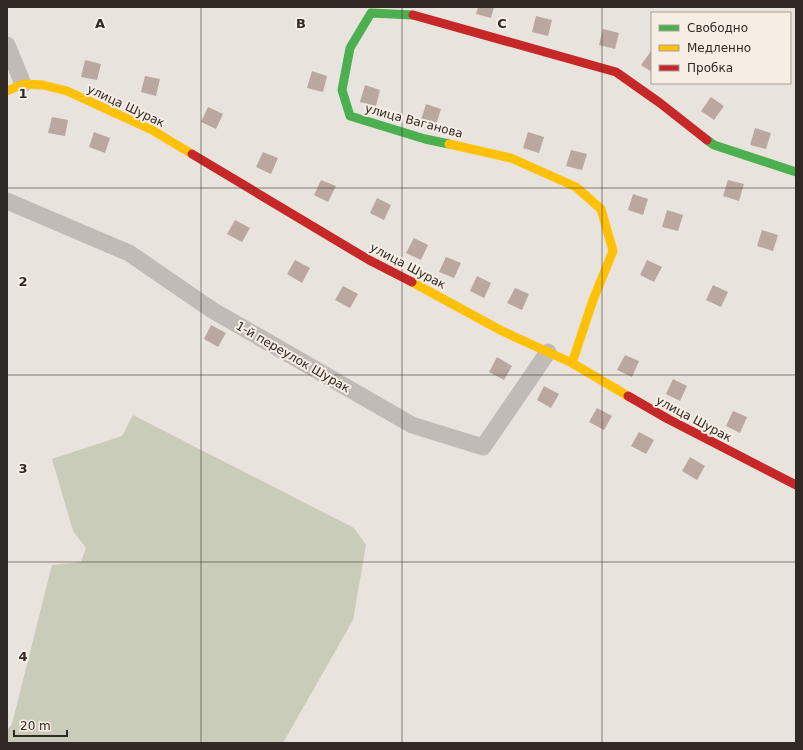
<svg xmlns="http://www.w3.org/2000/svg" width="803" height="750" viewBox="0 0 803 750" font-family="'DejaVu Sans',sans-serif">
	<rect width="100%" height="100%" fill="#e8e3dd"/>
	<!-- green -->
	<path fill="#c9ccb8" d="M133,415l221,113 12,17 -13,75 -70,123h-276v-13l5,-6 40,-159 29,-3 5,-14 -13,-17 -21,-72 70,-23z"/>
	<!-- building -->
	<path fill="#baa8a0" d="M478,7h16l-3,11 -15,-4z
		M536,16l16,4 -4,16 -16,-4z
		M603,29l16,4 -4,16 -16,-4z
		M651,51l1,1v20l-11,-7z
		M85,60l16,4 -4,16 -16,-3z
		M312,71l15,5 -4,16 -16,-4z
		M145,76l15,3 -4,17 -15,-4z
		M365,85l15,5 -4,16 -16,-4z
		M711,97l13,9 -10,14 -13,-9z
		M426,104l15,5 -5,16 -15,-5z
		M208,107l15,7 -7,15 -15,-7z
		M52,117l16,3 -3,16 -17,-3z
		M755,128l16,5 -5,16 -16,-4z
		M94,132l16,6 -5,15 -16,-6z
		M528,132l16,5 -5,16 -16,-5z
		M571,150l16,4 -5,16 -16,-4z
		M263,152l15,6 -7,16 -15,-7z
		M321,180l15,6 -8,16 -14,-7z
		M728,180l16,4 -5,17 -16,-5z
		M633,194l15,5 -5,16 -15,-5z
		M377,198l14,7 -7,15 -14,-7z
		M667,210l16,5 -5,16 -16,-4z
		M235,220l15,8 -8,14 -15,-8z
		M762,230l16,5 -5,16 -16,-5z
		M414,238l14,7 -7,15 -15,-7z
		M446,257l15,6 -7,15 -15,-6z
		M295,260l15,8 -8,15 -15,-9z
		M647,260l15,7 -8,15 -14,-7z
		M477,276l14,7 -7,15 -14,-7z
		M713,285l15,7 -7,15 -15,-7z
		M343,286l15,8 -8,14 -15,-8z
		M515,288l14,6 -7,16 -15,-7z
		M211,325l15,8 -8,14 -14,-8z
		M625,355l14,6 -7,16 -15,-7z
		M497,357l15,9 -8,14 -15,-8z
		M673,379l14,7 -7,15 -14,-7z
		M544,386l15,8 -8,14 -14,-8z
		M597,408l15,8 -8,14 -15,-8z
		M733,411l14,6 -7,16 -14,-7z
		M639,432l15,8 -8,14 -15,-8z
		M690,457l15,9 -8,14 -15,-9z"/>
	<g fill="none" stroke-linecap="round" stroke-linejoin="round">
		<!-- street -->
		<path stroke="#c1bbb7" stroke-width="17" d="M7,45l16,39
			M7,201l122,52 83,57 200,115 71,22 65,-95"/>
		<!-- fast -->
		<path stroke="#4caf50" stroke-width="9" d="M413,15l-42,-2 -21,35 -8,42 8,26 75,23 24,5
			M707,140l7,5 82,27"/>
		<!-- slow -->
		<path stroke="#ffc107" stroke-width="9" d="M7,91l16,-7 20,1 24,6 85,39 40,24
			M449,144l62,14 65,29 25,22 12,42 -20,49 -21,63
			M412,282l90,49 70,32 56,33"/>
		<!-- jam -->
		<path stroke="#c62828" stroke-width="9" d="M413,15l203,57 44,31 47,37
			M192,154l177,106 43,22
			M628,396l40,23 128,66"/>
	</g>
	<!-- grid -->
	<path fill="none" stroke="#312926" stroke-width="1" stroke-opacity="0.55" d="M201,7v736M402,7v736M602,7v736M7,188h789M7,375h789M7,562h789"/>
	<g text-anchor="middle" stroke-width="4" stroke-linejoin="round" paint-order="stroke">
		<!-- street labels -->
		<g font-size="12" fill="#312926" stroke="#f6ede4">
			<text transform="translate(126 106) rotate(25)" y="4">улица Шурак</text>
			<text transform="translate(414 121) rotate(15)" y="4">улица Ваганова</text>
			<text transform="translate(408 266) rotate(28)" y="4">улица Шурак</text>
			<text transform="translate(293 357) rotate(30)" y="4">1-й переулок Шурак</text>
			<text transform="translate(694 419) rotate(28)" y="4">улица Шурак</text>
		</g>
	</g>
	<g font-size="13" text-anchor="middle" font-weight="bold" fill="#312926" stroke="#f6ede4" stroke-width="4" stroke-linejoin="round" paint-order="stroke">
		<text x="100" y="28">A</text>
		<text x="301" y="28">B</text>
		<text x="502" y="28">C</text>
		<text x="23" y="98">1</text>
		<text x="23" y="286">2</text>
		<text x="23" y="473">3</text>
		<text x="23" y="661">4</text>
	</g>
	<!-- border -->
	<rect width="803" height="750" fill="none" stroke="#312926" stroke-width="16"/>
	<!-- legend -->
	<rect x="651" y="12" width="140" height="72" fill="#f6ede4" stroke="#a79f98"/>
	<rect x="659" y="25" width="20" height="6" fill="#4caf50" stroke="#a79f98"/>
	<text x="687" y="32" font-size="12" fill="#312926">Свободно</text>
	<rect x="659" y="45" width="20" height="6" fill="#ffc107" stroke="#a79f98"/>
	<text x="687" y="52" font-size="12" fill="#312926">Медленно</text>
	<rect x="659" y="65" width="20" height="6" fill="#c62828" stroke="#a79f98"/>
	<text x="687" y="72" font-size="12" fill="#312926">Пробка</text>
	<!-- scale -->
	<path d="M14 730v6h53v-6" fill="none" stroke="#312926" stroke-width="2"/>
	<text x="20" y="730" font-size="12" fill="#312926" stroke="#f6ede4" stroke-width="3" paint-order="stroke">20 m</text>
</svg>
